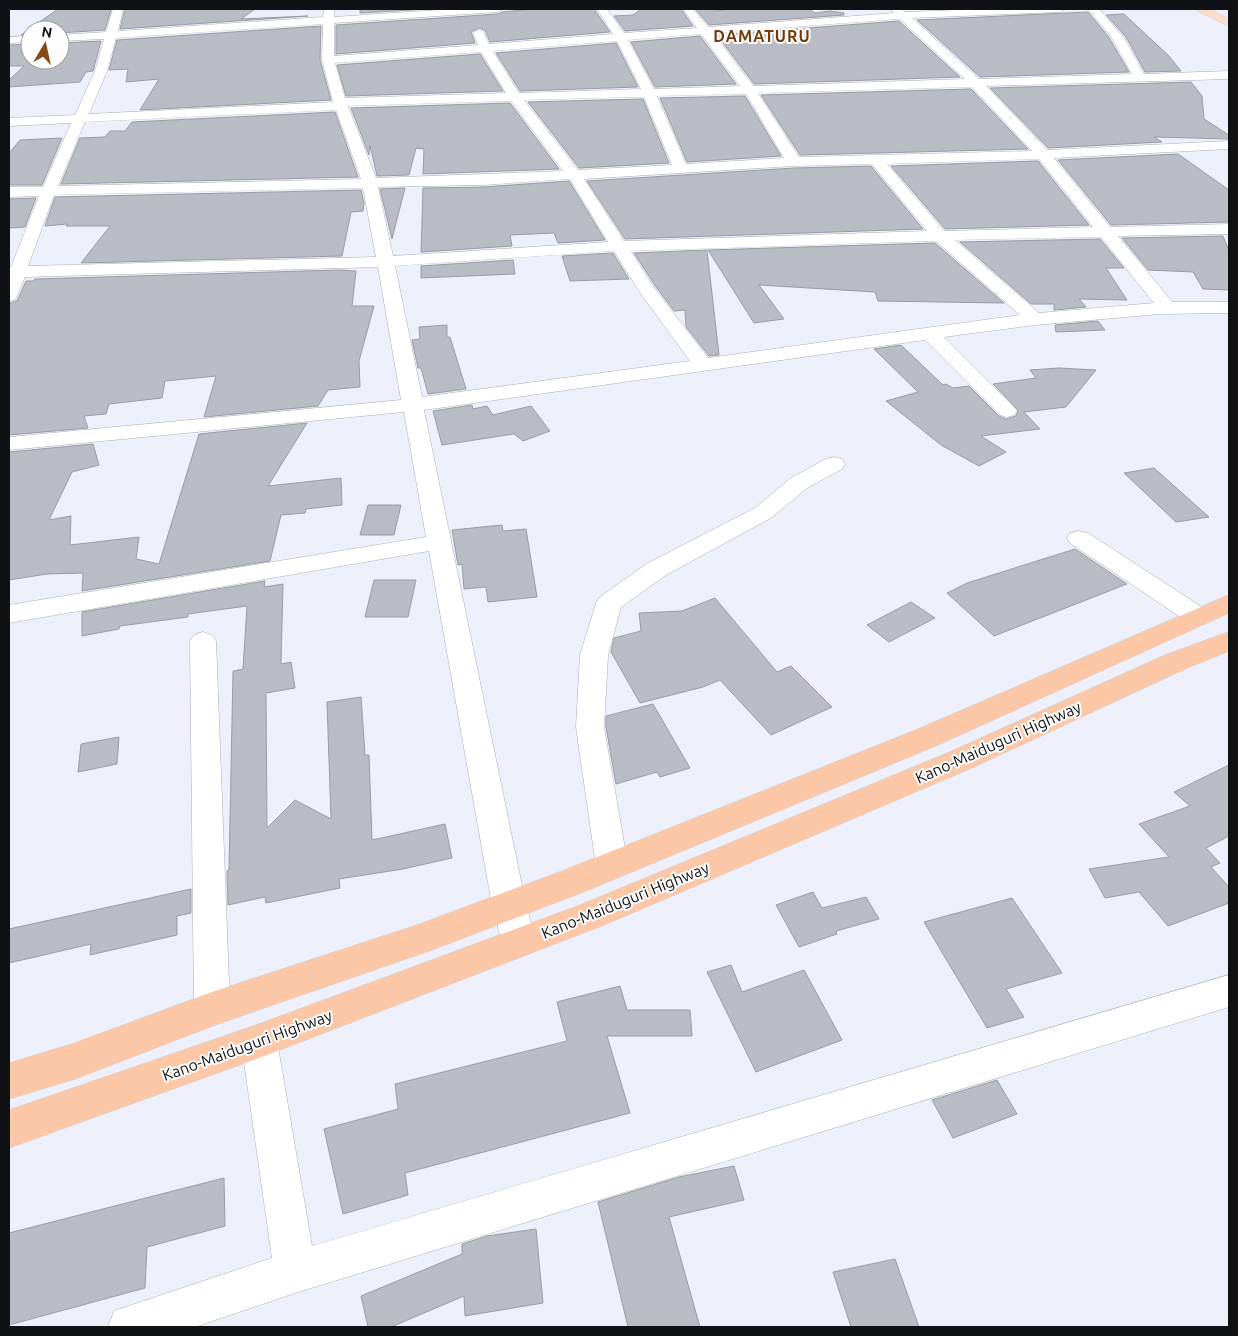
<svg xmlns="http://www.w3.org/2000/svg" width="1238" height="1336" viewBox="0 0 1238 1336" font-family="Ubuntu,sans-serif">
	<rect width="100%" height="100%" fill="#edf0fa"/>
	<!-- building -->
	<path fill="#b9bbc5" stroke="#999ba5" d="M58,9h53l-6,21 -45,3v-3h-30v4l-9,1z
		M125,9h130l-14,10 67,-3 -188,13z
		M360,9h69l-69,4z
		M534,9h60l16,23 -120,10 -5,-12 -6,-2 -8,4 4,11 -139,11v-29l162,-11 4,-2z
		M641,9h40l12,17 -68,5 -11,-15 19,-1z
		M695,9h19l3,2 12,-2h80l6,4 15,-2 14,2v2l-135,10z
		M1088,12l20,24 21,36 -149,5 -63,-57z
		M1124,14l45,42 12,15 -36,1 -19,-35 -20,-22z
		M899,21l61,56 -206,7 -37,-49z
		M321,26l-1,34 11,40 -191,10 19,-31 -33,3 2,-13 -19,1 8,-30z
		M700,36l36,48 -81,3 -24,-45z
		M101,41l-8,30 -7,1 -6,10 -71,5v-7l15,-14h-15v-20l1,-1 20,-1v16h30v-17z
		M616,43l22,44 -118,4 -24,-38z
		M480,54l23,37 -157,5 -9,-31z
		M1191,82l11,14 2,23 25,16v4l-75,-2 8,5 -114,6 -58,-60z
		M971,89l57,60 -228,6 -39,-60z
		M745,96l36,60 -94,6 -27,-64z
		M643,99l26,64 -90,5 -51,-66z
		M510,103l49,66 -136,5 1,-25 -8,-1 -7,27 -32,1 -7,-31 -1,10 -18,-47z
		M335,112l23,65 -297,7 19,-46 25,-1 5,-6h15l7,-9z
		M62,138l-20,47h-33v-32l11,-13z
		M1178,154l51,36v32l-118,3 -53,-65z
		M1038,161l51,64 -144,4 -54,-63z
		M871,166l52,63 -298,10 -38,-58 207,-13z
		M569,181l36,59 -47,3 -4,-10 -44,2 2,11 -91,6 2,-64 60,-1z
		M405,188l-13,51 -12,-50z
		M361,190l3,13 -1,8 -12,1 -9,44 -261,7 29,-37h-44l2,-2 -23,2 10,-29z
		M36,198l-11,29 -16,1v-29z
		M1223,236l6,15v39l-26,-1 -10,-17 -45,-2 -26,-32z
		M1100,239l24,29h-18l21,32 -48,-1 7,8 -32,3v-6h-23l-71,-62z
		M935,243l69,60 -126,-2 -3,-9 -116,-7 25,34 -30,4 -46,-73z
		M707,250l12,105 -10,1 -23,-29 -1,-17 -11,1 -18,-24 -22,-34z
		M613,253l16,26 -59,2 -8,-25z
		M513,260l2,14 -94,4v-12z
		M339,270l17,1 -4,35h22l-15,55 1,26 -32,3 -10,16 -114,11 12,-41 -51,5 -3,17 -53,6 -3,10 -22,2 4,12 -79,7v-128l1,-4 7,-2 9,-20h7l2,-2z
		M1098,321l7,9 -49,2 -1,-7z
		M447,325v12h3l16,52 -38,5 -7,-26h-3l-6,-28 8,-1 -1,-12z
		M901,345l42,40 3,-1 7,4 16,-2 30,30 7,3 10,-3 2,-6 -25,-26 43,-6 -6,-8 29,-2 37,2 -30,37 -42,5 16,17 -59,7 25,16 -27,14 -38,-21 -55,-44 32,-9 -44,-43z
		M472,405l1,4 14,-3 6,9 38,-9 19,25 -27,10 -9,-7 -72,11 -9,-34z
		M307,423l-39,63 73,-8 1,27 -36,4 -1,4 -24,2 -11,46 -188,30 1,-18 -36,1 -38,6v-128l84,-8 6,21 -27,7 -23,48 22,-4 -1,29 69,-8 -3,22 23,5 40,-130z
		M1154,468l55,49 -33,5 -52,-49z
		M368,505h33l-7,30h-34z
		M502,525l1,6 23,-2 11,68 -49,5 -2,-15 -22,2 -2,-25 -4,1 -6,-35z
		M1075,549l52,35 -133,52 -47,-43 20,-10z
		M374,580h42l-8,37h-43z
		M265,581l-1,6 19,-3 -2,80 10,-2 4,26 -29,5 1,135 28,-28 36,19 -4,-117 34,-5 4,58h4l3,85 73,-16 7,34 -49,11 -64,10 1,9 -74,15 -1,-6 -37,8 -1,-34 2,-1 4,-199 10,-2 4,-63 -59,8v3l-68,9 -1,3 -37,7v-24z
		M715,598l62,74 14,-6 41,41 -61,28 -51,-55 -17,7 -63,16 -29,-51 3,-14 27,-7 -2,-18 43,-2z
		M911,602l24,16 -46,24 -22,-17z
		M653,704l37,64 -30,9 -3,-5 -41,12 -10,-57v-11z
		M119,737l-2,27 -39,8 3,-28z
		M1229,765v71l-23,12 14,15 -9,4 18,20v16l-61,23 -29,-34 -34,6 -16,-29 80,-12 -30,-33 51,-18 -16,-14z
		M191,889v24l-14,3v19l-87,20 1,-11 -82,19v-34z
		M813,892l9,16 44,-11 13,22 -43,12 1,3 -38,13 -23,-42z
		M1012,898l50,75 -56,16 18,28 -37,11 -63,-106z
		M731,965l11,27 62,-22 38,70 -86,32 -49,-100z
		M620,986l7,24h63l2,26h-85l23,77 -225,60 3,22 -65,19 -19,-85 74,-20 -3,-25 172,-43 -10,-39z
		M997,1080l20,34 -64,24 -21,-38z
		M734,1166l10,34 -75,17 31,110h-72l-30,-125 81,-25z
		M224,1178l1,48 -78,21 -2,41 -136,37v-92z
		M536,1229l7,74 -78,13 -1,-20 -73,31h-23l-7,-31 101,-42v-10l25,-8z
		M895,1259l24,68h-68l-18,-55z"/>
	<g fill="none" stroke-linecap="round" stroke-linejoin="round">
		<defs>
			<path id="minor" d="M113,9h10l-5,22 205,-14 1,-8h10v8l119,-8h50l-5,3 -164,11v33l144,-11 -5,-12 6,-3 4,1 6,13 124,-10 -16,-25h10l17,24 73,-5 -14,-19h10l15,18 186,-14 -3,-4h11l3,3 77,-3h83l-5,3 -148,6 67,61 153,-5 -22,-39 -22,-26h11l25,29 20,36 85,-3v8l-243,7 61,64 182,-9v8l-175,9 56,69 119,-3v10l-111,2 54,66h57v11l-69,1 -125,11 -91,12 70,70 3,4 -3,4 -7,2 -7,-2 -75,-75 -501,70 102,495 10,37 -5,11 -12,4 -12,-4 -5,-11 -10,-37 -63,-354 -420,72v-18l417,-68 -22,-125 -395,38v-13l392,-37 -23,-133 -353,10 -10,23 -6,1v-34h2l28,-71 -30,1v-10h34l28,-64 -62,3v-8l66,-3 20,-44 9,-32 -44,2v-6l46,-3zM900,19l65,60 -212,7 -40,-53zM323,24l-1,36 11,42 -244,12 18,-43 9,-33zM701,34l39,52 -86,3 -26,-49zM617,41l24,48 -122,4 -26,-42zM481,52l25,41 -161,5 -10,-35zM972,87l60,64 -233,6 -41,-64zM746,94l38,64 -98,6 -29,-68zM644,97l28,68 -94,5 -54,-70zM511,101l52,70 -187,7 -28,-72zM336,110l25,69 -303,7 27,-64zM1039,159l54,68 -149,4 -57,-67zM872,164l55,67 -303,10 -40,-62 210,-13zM570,179l38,63 -215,14 -15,-69 105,-2zM363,188l13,69 -348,9 26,-71zM1101,237l53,66 -115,10 -84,-73zM936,241l84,74 -312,43 -54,-70 -23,-37zM614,251l27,43 49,67 -268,36 -27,-131z
				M30,36v6l-21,1v-6z
				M834,457l8,2 3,5 -3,5 -35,19 -36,30 -105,57 -45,32 -13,48 -4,72 24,139 -5,9 -11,4 -11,-4 -5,-9 -20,-139 4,-72 16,-52 4,-6 48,-34 107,-55 36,-30 35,-19z
				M1079,531l9,2 118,77 4,6 -4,6 -9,3 -9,-3 -118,-79 -3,-5 3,-5z
				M203,632l9,3 4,6 14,368 -5,12 -13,5 -13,-5 -5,-12 -4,-368 4,-6z
				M1229,975v32l-934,286 -100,34h-87l6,-16 158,-53 -31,-217 5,-12 13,-5 13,5 5,12 35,205z"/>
			<path id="major" d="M1196,9h13l20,10v7l-32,-15z"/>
			<path id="highway" d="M1229,595v18l-291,132 -352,146 -154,59 -217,75 -140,54 -66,20v-36l66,-20 137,-51 205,-67 145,-54 356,-142z
				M1229,632v19l-44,18 -211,98 -370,158 -345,133 -250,90v-38l250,-86 321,-119 372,-154 213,-96z"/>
		</defs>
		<!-- minor casing -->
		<use href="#minor" stroke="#acadb8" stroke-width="1"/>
		<!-- major casing -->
		<use href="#major" stroke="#cfcfd0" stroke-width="1"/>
		<!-- highway casing -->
		<use href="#highway" stroke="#cfcfd0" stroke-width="1"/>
		<!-- minor -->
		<use href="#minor" fill="#fff" fill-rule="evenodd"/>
		<!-- major -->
		<use href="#major" fill="#fdddca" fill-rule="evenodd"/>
		<!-- highway -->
		<use href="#highway" fill="#fbc7a6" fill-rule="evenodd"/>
	</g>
	<g text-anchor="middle" stroke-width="4" stroke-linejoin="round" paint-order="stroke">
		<!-- far-district labels -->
		<g font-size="16" font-weight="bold" letter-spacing="1" fill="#743a08" stroke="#fdfdfd">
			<text x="762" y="42">DAMATURU</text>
		</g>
		<!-- near-street labels -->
		<g font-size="16" fill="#101114" stroke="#fdfdfd">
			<text transform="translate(998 742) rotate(-24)" y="6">Kano-Maiduguri Highway</text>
			<text transform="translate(625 900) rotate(-22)" y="6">Kano-Maiduguri Highway</text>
			<text transform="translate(247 1045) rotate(-20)" y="6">Kano-Maiduguri Highway</text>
		</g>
	</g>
	<!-- border -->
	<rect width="1238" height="1336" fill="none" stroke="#101114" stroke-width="20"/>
	<!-- north arrow -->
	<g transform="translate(45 45) rotate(9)"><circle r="24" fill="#fdfdfd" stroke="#9e9fa0"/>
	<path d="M0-4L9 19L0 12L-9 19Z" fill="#894815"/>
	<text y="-8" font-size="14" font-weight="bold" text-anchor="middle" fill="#101114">N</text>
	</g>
</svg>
